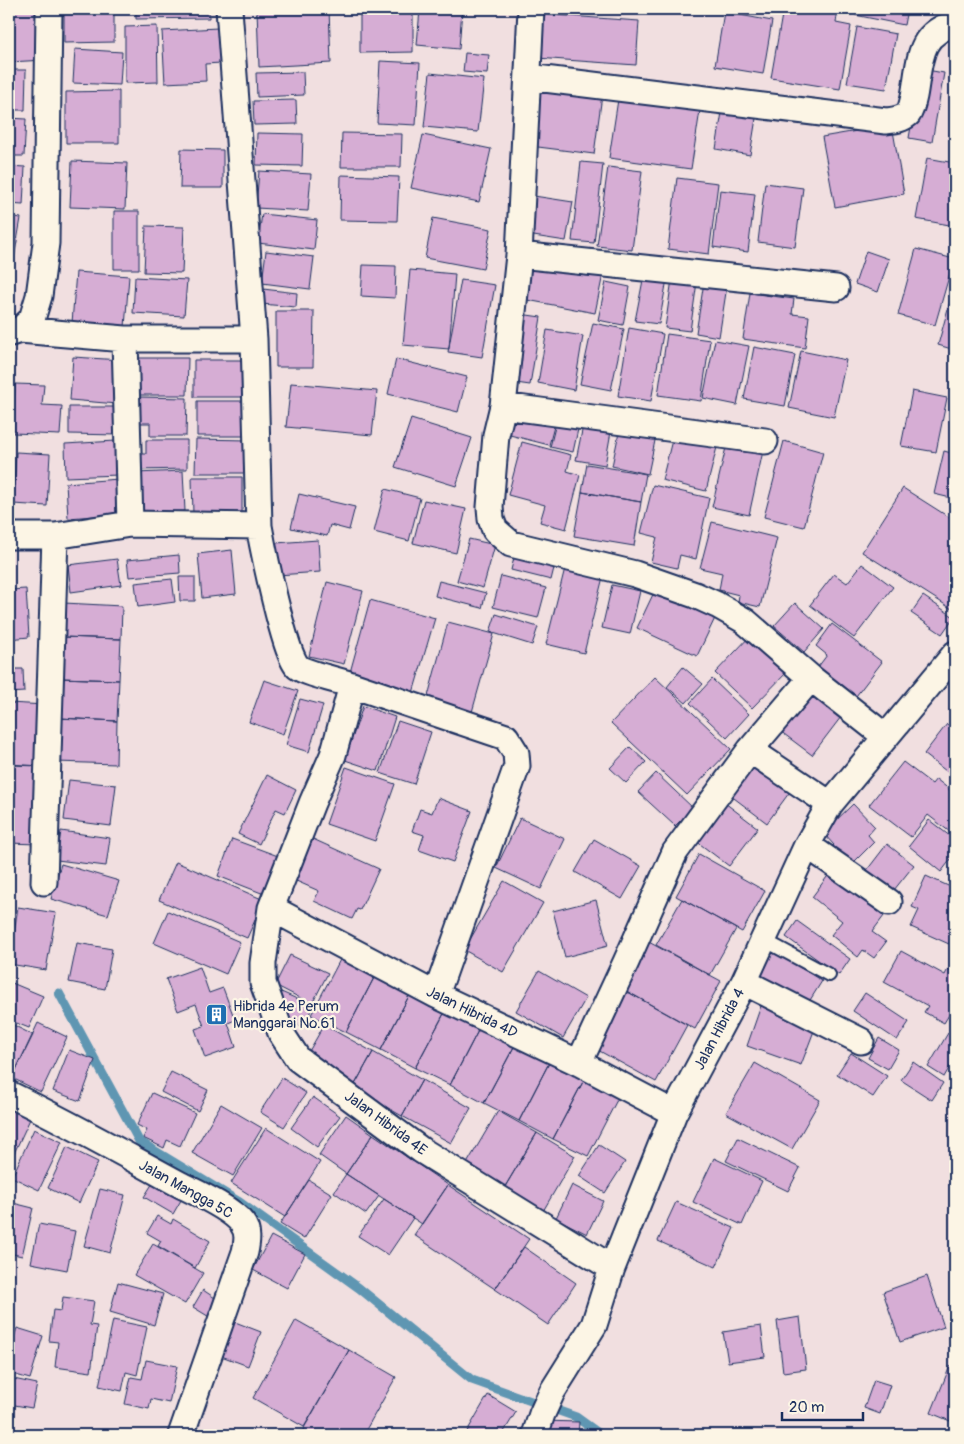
<svg xmlns="http://www.w3.org/2000/svg" width="964" height="1444" viewBox="0 0 964 1444" font-family="Pangolin,sans-serif">
	<rect width="100%" height="100%" fill="#f1dfe0"/>
	<filter id="ink" filterUnits="userSpaceOnUse"><feTurbulence type="fractalNoise" baseFrequency=".02" numOctaves="2"/><feDisplacementMap in="SourceGraphic" scale="10" xChannelSelector="R" yChannelSelector="G"/><feConvolveMatrix kernelMatrix="1 2 1 2 8 2 1 2 1" color-interpolation-filters="sRGB"/></filter>
	<g filter="url(#ink)">
		<g fill="none" stroke-linecap="round" stroke-linejoin="round">
			<!-- stream -->
			<path stroke="#5f96b2" stroke-width="9" d="M59,993l80,148 99,60 121,87 113,92 104,37 25,18"/>
		</g>
		<!-- building -->
		<path fill="#d6add4" stroke="#1b2f5e" d="M9,9h33l3,51 -36,2z
			M64,9h50v33l-50,1z
			M136,9h73v9l-73,1z
			M257,9h72l2,54 -72,4z
			M360,9h53v43l-53,1z
			M420,9h42l-3,40 -42,-4z
			M783,9h55l-2,14 15,3 -11,63 -69,-11z
			M857,9h50l-3,16 -49,-10z
			M724,12l48,9 -9,53 -48,-8z
			M540,14l99,7 -3,44 -99,-7z
			M157,26l1,56 -33,1v-56z
			M857,27l39,7 -10,55 -39,-6z
			M218,28l3,35 -16,1 1,17 -41,2 -3,-52z
			M75,49l47,3 -2,33 -47,-2z
			M465,53l24,2 -2,19 -24,-2z
			M380,61l40,2 -4,62 -39,-2z
			M921,69l23,4 -12,69 -23,-4z
			M9,70h17l-1,40h-16z
			M303,72l1,23 -47,2 -1,-24z
			M430,73l54,6 -6,53 -54,-5z
			M539,80l64,8 -9,66 -64,-8z
			M119,91v52h-53v-51z
			M619,93l82,11 -10,65 -82,-11z
			M296,100l1,24 -43,1 -1,-24z
			M955,102v37l-6,-1z
			M723,106l34,6 -7,43 -34,-6z
			M9,118l17,1 -2,37h-15z
			M892,125l12,69 -69,13 -13,-70z
			M257,133l46,1 -1,32 -46,-1z
			M342,133l60,1 -1,33h-60z
			M423,135l68,14 -12,53 -68,-14z
			M181,149l42,1v38h-43z
			M927,158l28,5v63l-39,-7z
			M72,161l55,2 -2,46 -55,-2z
			M581,162l22,2 -9,79 -22,-2z
			M9,166l16,1 -2,38 -14,-1z
			M608,167l34,4 -10,79 -35,-4z
			M259,171l52,3 -3,37 -52,-3z
			M341,175l58,2 -2,44 -57,-1z
			M677,178l41,5 -9,71 -41,-5z
			M765,183l38,5 -8,59 -37,-5z
			M720,190l35,4 -7,58 -35,-5z
			M534,196l39,6 -7,39 -39,-6z
			M114,211h25v58h-25z
			M262,214l55,6 -3,30 -56,-7z
			M9,216l12,2 -11,64h-1z
			M433,218l58,11 -8,40 -58,-11z
			M146,226l38,1 -2,46 -38,-1z
			M916,249l38,10 -19,66 -37,-10z
			M266,251l48,6 -4,32 -48,-6z
			M866,251l23,8 -11,33 -23,-8z
			M529,261l74,13 -8,39 -73,-14z
			M363,265l33,1 -1,32 -34,-2z
			M410,270l45,4 -6,75 -46,-4z
			M76,272l53,4 -4,51 -53,-4z
			M644,275l23,4 -8,45 -24,-3z
			M135,277l52,3 -3,36 -51,-3z
			M672,279l25,3 -7,49 -25,-3z
			M461,280l34,5 -13,72 -34,-5z
			M606,282l24,5 -7,38 -25,-5z
			M704,282l23,4 -8,51 -23,-4z
			M955,283v67l-17,-5z
			M263,289l34,4 -1,14 -35,-3z
			M750,293l44,6 -2,15 17,2 -4,32 -62,-9z
			M276,311h38l-1,56h-37z
			M520,314l21,3 -11,68 -21,-3z
			M593,323l31,6 -13,61 -31,-6z
			M629,328l34,6 -12,67 -33,-5z
			M547,330l36,6 -9,54 -36,-7z
			M667,334l43,6 -9,61 -43,-6z
			M715,340l34,6 -12,59 -34,-7z
			M754,347l41,8 -10,51 -41,-7z
			M801,351l45,9 -12,57 -45,-9z
			M73,357l48,3 -4,44 -47,-4z
			M139,358h49l-1,37h-49z
			M396,359l71,18 -9,35 -70,-18z
			M194,360h54v37h-54z
			M291,383l86,8 -5,44 -86,-8z
			M15,384l29,1 -2,20 20,1 -2,29 -47,-2z
			M912,391l35,7 -11,54 -35,-6z
			M138,397l49,1 -1,38h-36v-13h-12z
			M197,401h50v35h-50z
			M69,407h51l-1,28 -50,-1z
			M513,408l43,11 -7,26 -43,-11z
			M558,415l22,5 -7,32 -23,-5z
			M411,419l61,19 -16,48 -61,-19z
			M584,421l28,5 -7,39 -29,-5z
			M621,423l36,8 -9,43 -36,-8z
			M674,432l44,11 -12,48 -44,-11z
			M196,439l52,1v33h-53z
			M146,440h41v29l-50,1v-16h9z
			M116,441l2,34 -52,2 -1,-33z
			M784,441l39,11 -19,75 -40,-10z
			M522,442l49,13 -4,16 13,4 -14,54 -26,-7 5,-17 -37,-10z
			M727,443l36,8 -14,64 -37,-8z
			M944,451l11,3v45l-21,-5z
			M16,452l34,2 -3,52 -34,-2z
			M587,464l59,10 -5,28 -59,-10z
			M183,471l2,40 -48,2 -1,-40z
			M192,477h50v37h-49z
			M119,479l2,35 -53,4 -2,-35z
			M653,485l56,13 -13,61 -16,-4 -3,13 -26,-6 6,-25 -16,-4z
			M903,488l52,33v90l-93,-59z
			M385,489l35,9 -11,43 -35,-9z
			M582,492l59,10 -7,44 -60,-10z
			M299,494l56,13 -6,23 -19,-5 -3,11 -36,-8z
			M424,500l42,9 -10,44 -43,-10z
			M712,522l65,16 -17,69 -22,-5 1,-7 -20,-5 3,-17 -22,-5z
			M469,539l26,6 -12,43 -26,-7z
			M318,540l2,32 -42,3 -2,-32z
			M232,550l4,44 -34,4 -4,-44z
			M516,550l40,10 -5,20 -40,-10z
			M179,555l1,18 -51,4 -2,-17z
			M117,559l4,26 -50,7 -3,-27z
			M862,564l31,23 -39,51 -44,-33 24,-31 13,9z
			M565,568l38,9 -19,76 -38,-9z
			M501,576l45,12 -8,30 -45,-11z
			M179,577h16v24h-15z
			M172,579l3,23 -37,5 -3,-24z
			M439,581l47,12 -4,15 -47,-12z
			M327,582l36,9 -19,73 -35,-8z
			M612,585l28,6 -10,43 -28,-6z
			M657,586l60,28 -20,42 -60,-28z
			M26,589l3,48 -20,2v-49z
			M923,596l31,21 -12,17 -31,-21z
			M370,600l65,18 -22,75 -64,-17z
			M64,603l58,3 -1,33 -59,-2z
			M795,603l29,26 -20,23 -30,-26z
			M496,614l42,13 -6,18 -42,-13z
			M448,622l46,12 -22,78 -45,-12z
			M832,624l50,38 -29,38 -38,-29 12,-16 -11,-9z
			M753,633l38,35 -39,40 -37,-35z
			M62,637l59,2 -2,41 -59,-2z
			M683,667l20,17 -17,19 -19,-16z
			M9,669h14l1,23 -15,1z
			M655,677l76,72 -44,46 -76,-72z
			M60,678l59,2 -2,41 -58,-3z
			M712,679l37,35 -22,24 -37,-35z
			M264,680l34,11 -15,43 -34,-12z
			M808,686l36,27 -32,42 -36,-27z
			M300,699l23,6 -14,47 -23,-7z
			M9,703l36,2 -4,61 -32,-2z
			M363,706l32,11 -17,54 -33,-11z
			M59,718l58,3 -1,43 -59,-2z
			M398,721l33,11 -17,52 -34,-11z
			M947,724l8,7v47l-31,-24z
			M630,747l16,15 -20,21 -16,-15z
			M752,759l40,30 -25,34 -41,-31z
			M903,762l29,22 4,-5 19,15 -5,8 5,4v19l-5,7 -22,-17 -17,22 -42,-32z
			M9,765l32,1 -4,78 -28,-1z
			M346,767l49,17 -20,57 -49,-17z
			M656,773l37,35 -18,18 -37,-34z
			M267,775l29,15 -11,23 -9,-4 -17,35 -21,-10z
			M69,780l47,5 -5,41 -47,-6z
			M438,798l34,13 -19,51 -34,-12 5,-15 -12,-4 8,-22 12,4z
			M725,803l33,25 -29,38 -33,-25z
			M853,804l22,23 -7,8 6,7 -23,23 -19,-18 2,-2 -11,-12z
			M520,818l45,21 -24,50 -45,-21z
			M929,820l26,20v14l-14,18 -32,-26z
			M61,831l49,7 -4,28 -49,-6z
			M232,839l46,17 -14,38 -46,-18z
			M313,839l66,30 -19,41 -3,-1 -5,10 -38,-18 5,-10 -25,-11z
			M594,839l47,27 -19,33 -47,-27z
			M887,844l27,21 -24,30 -26,-21z
			M699,854l66,37 -23,41 -66,-36z
			M176,862l88,38 -17,38 -88,-38z
			M61,864l58,17 -11,34 -57,-16z
			M830,873l54,43 -12,16 14,10 -12,16 -11,-8 -5,7 -27,-22 11,-14 -30,-24z
			M926,876l29,13v40l-6,15 -38,-17 8,-17 -7,-3z
			M504,881l39,22 -40,69 -39,-22z
			M682,899l54,30 -26,46 -54,-30z
			M596,900l12,46 -43,11 -12,-46z
			M18,907l38,6 -10,57 -37,-6z
			M168,911l72,31 -14,32 -72,-31z
			M797,921l53,38 -11,16 -53,-38z
			M645,940l76,41 -26,48 -76,-42z
			M77,943l35,6 -7,40 -36,-7z
			M773,951l49,30 -15,24 -49,-30z
			M901,951l44,24 3,-6 7,4v32l-11,18 -20,-11 4,-6 -44,-24z
			M343,954l34,18 -31,60 -35,-17z
			M290,955l38,18 -16,31 -37,-19z
			M200,967l9,26 14,-5 12,32 -7,3 8,24 -31,11 -10,-29 9,-3 -8,-22 -18,7 -12,-32z
			M539,971l47,27 -23,40 -47,-27z
			M377,972l35,18 -31,60 -35,-18z
			M12,983l31,13 -14,32 -20,-8v-28z
			M412,990l35,18 -32,60 -34,-18z
			M279,991l34,15 -10,21 -22,-10z
			M626,991l61,34 -31,57 -62,-34z
			M865,993l44,29 -12,18 -44,-29z
			M762,1003l55,20 -16,42 -54,-19z
			M447,1008l34,17 -31,60 -35,-17z
			M9,1023l24,12 -21,43 -3,-2z
			M38,1023l29,14 -26,55 -29,-14z
			M324,1025l49,27 -20,36 -49,-28z
			M481,1025l35,18 -32,60 -34,-18z
			M948,1033l7,4v21l-11,19 -16,-10z
			M879,1038l20,12 -11,19 -20,-11z
			M516,1043l34,18 -31,60 -35,-18z
			M69,1050l26,10 -15,41 -27,-10z
			M373,1052l49,28 -20,36 -49,-28z
			M851,1053l36,23 -14,21 -36,-23z
			M550,1061l35,17 -32,61 -34,-18z
			M913,1062l30,21 -11,17 -31,-20z
			M755,1063l65,37 -28,49 -66,-36z
			M171,1072l37,18 -10,21 -37,-19z
			M282,1078l24,15 -22,34 -24,-15z
			M585,1078l34,18 -31,60 -35,-17z
			M422,1080l49,28 -20,35 -49,-27z
			M152,1093l43,20 -15,33 -13,-6 -3,8 -21,-10 4,-8 -10,-5z
			M313,1097l27,19 -23,31 -26,-19z
			M221,1104l41,24 -29,48 -41,-23z
			M9,1109l21,10 -21,45z
			M498,1111l39,22 -37,62 -38,-23z
			M346,1115l27,19 -27,40 -27,-19z
			M266,1128l54,34 -35,55 -54,-34z
			M34,1129l28,13 -23,48 -27,-13z
			M537,1133l38,23 -36,62 -39,-23z
			M373,1134l75,51 -26,39 -76,-50z
			M738,1138l62,30 -12,23 -62,-30z
			M599,1145l26,17 -20,31 -26,-17z
			M67,1147l31,15 -19,41 -31,-15z
			M714,1158l48,23 -20,44 -49,-23z
			M346,1174l33,22 -13,18 -32,-22z
			M156,1178l28,17 -11,19 -29,-17z
			M309,1180l23,14 -28,45 -24,-15z
			M448,1185l81,54 -34,50 -81,-54z
			M572,1185l31,16 -16,33 -31,-16z
			M100,1189l25,6 -15,58 -26,-7z
			M384,1199l29,19 -25,37 -30,-19z
			M9,1202l24,6 -11,48 -13,-3z
			M676,1202l58,26 -18,39 -58,-26z
			M157,1216l14,8 2,-5 37,22 -15,27 -37,-22 3,-5 -14,-8z
			M39,1224l36,7 -8,39 -36,-7z
			M271,1236l34,18 -18,34 -34,-18z
			M153,1244l50,29 -18,31 -51,-29z
			M524,1247l52,36 -28,42 -53,-36z
			M9,1271l5,2 -5,23z
			M927,1276l17,51 -44,15 -17,-50z
			M118,1282l45,12 -9,31 -44,-13z
			M203,1290l18,12 -10,16 -18,-11z
			M63,1297l31,4 -4,24 7,1 -6,46 -36,-5 3,-25 -9,-1 4,-31 8,1z
			M800,1317l6,52 -23,3 -6,-51z
			M113,1320l34,7 -10,48 -11,-3 -4,19 -23,-5z
			M230,1320l31,12 -13,34 -32,-12z
			M296,1320l53,30 -45,77 -51,-29z
			M761,1326l4,31 -37,5 -5,-30z
			M17,1328l26,8 -13,43 -21,-6v-19z
			M349,1350l47,27 -33,58h-63z
			M146,1360l31,6 -8,37 -18,-4 -2,10 -24,-5 6,-27 11,2z
			M950,1366l5,2v55l-24,-10z
			M9,1378l28,6 -5,24 -23,-4z
			M874,1380l16,5 -10,29 -16,-6z
			M488,1395l28,17 -14,23h-37z
			M542,1421l37,1 -1,13h-37z"/>
		<g fill="none" stroke-linecap="round" stroke-linejoin="round">
			<defs>
				<path id="lane" d="M764,940l65,35"/>
				<path id="street" d="M229,9l25,330 5,187
					M531,9l-12,246 -16,151 -7,29 -6,72 1,12 4,11 16,14 124,30 60,21 22,10 28,16 66,57 75,59
					M528,77l358,44c8,-1 15,-1 22,-7 3,-4 5,-13 6,-18 6,-32 3,-64 41,-72
					M519,255l317,33
					M20,330l12,-11 7,-23 7,-53 3,-234
					M11,333l9,-3 105,9h129
					M125,339l5,185
					M503,406l262,35
					M9,536h46l75,-12 129,2c4,22 26,131 39,141 7,6 43,14 54,18l-19,70 -21,48 -41,105 -8,55v20l18,50 17,26 123,91 191,118
					M352,685l154,52 10,16 1,13 -81,229
					M750,750l80,54
					M807,845l82,57
					M44,882l11,-346
					M271,908l165,87 143,68 95,50
					M744,982l117,59
					M579,1063l47,-101 49,-110 75,-102 61,-72
					M9,1094c58,28 115,60 172,91 16,8 51,24 61,38 7,9 5,19 3,29l-64,183
					M535,1435l7,-21 10,-22 42,-67 18,-57 62,-155 70,-131 63,-137 23,-41 125,-150"/>
			</defs>
			<!-- lane casing -->
			<use href="#lane" stroke="#1b2f5e" stroke-width="16"/>
			<!-- street casing -->
			<use href="#street" stroke="#1b2f5e" stroke-width="29"/>
			<!-- lane -->
			<use href="#lane" stroke="#fcf5e5" stroke-width="12"/>
			<!-- street -->
			<use href="#street" stroke="#fcf5e5" stroke-width="25"/>
		</g>
	</g>
	<!-- icons -->
	<defs>
		<symbol id="building-square" viewBox="-11 -11 22 22"><rect x="-9" y="-9" width="18" height="18" rx="4" fill="#1f6fb2" stroke="#fcf5e5"/><path d="M-4-6H4V6H1V3H-1V6H-4ZM-2.5-4.3h1.7v1.8h-1.7ZM.8-4.3h1.7v1.8H.8ZM-2.5-1h1.7V.8h-1.7ZM.8-1h1.7V.8H.8Z" fill="#fff"/></symbol>
	</defs>
	<g fill-rule="evenodd">
		<use href="#building-square" x="204" y="1002" width="25" height="25"/>
	</g>
	<g text-anchor="middle" stroke-width="4.5" stroke-linejoin="round" paint-order="stroke">
		<!-- poi labels -->
		<g font-size="15" fill="#1b2f5e" stroke="#fcf5e5" text-anchor="start">
			<text x="233" y="1011">Hibrida 4e Perum<tspan x="233" dy="17">Manggarai No.61</tspan></text>
		</g>
		<!-- street labels -->
		<g font-size="15" fill="#1b2f5e" stroke="#fcf5e5">
			<text transform="translate(472 1012) rotate(26)" y="5">Jalan Hibrida 4D</text>
			<text transform="translate(719 1029) rotate(-62)" y="5">Jalan Hibrida 4</text>
			<text transform="translate(386 1123) rotate(36)" y="5">Jalan Hibrida 4E</text>
			<text transform="translate(186 1189) rotate(29)" y="5">Jalan Mangga 5C</text>
		</g>
	</g>
	<!-- margin -->
	<rect width="964" height="1444" fill="none" stroke="#fcf5e5" stroke-width="30"/>
	<rect x="15" y="15" width="934" height="1414" fill="none" stroke="#1b2f5e" stroke-width="2" filter="url(#ink)"/>
	<!-- scale -->
	<path d="M782 1412v8h81v-8" fill="none" stroke="#1b2f5e" stroke-width="2.5"/>
	<text x="789" y="1412" font-size="15" fill="#1b2f5e" stroke="#fcf5e5" stroke-width="4" paint-order="stroke">20 m</text>
</svg>
